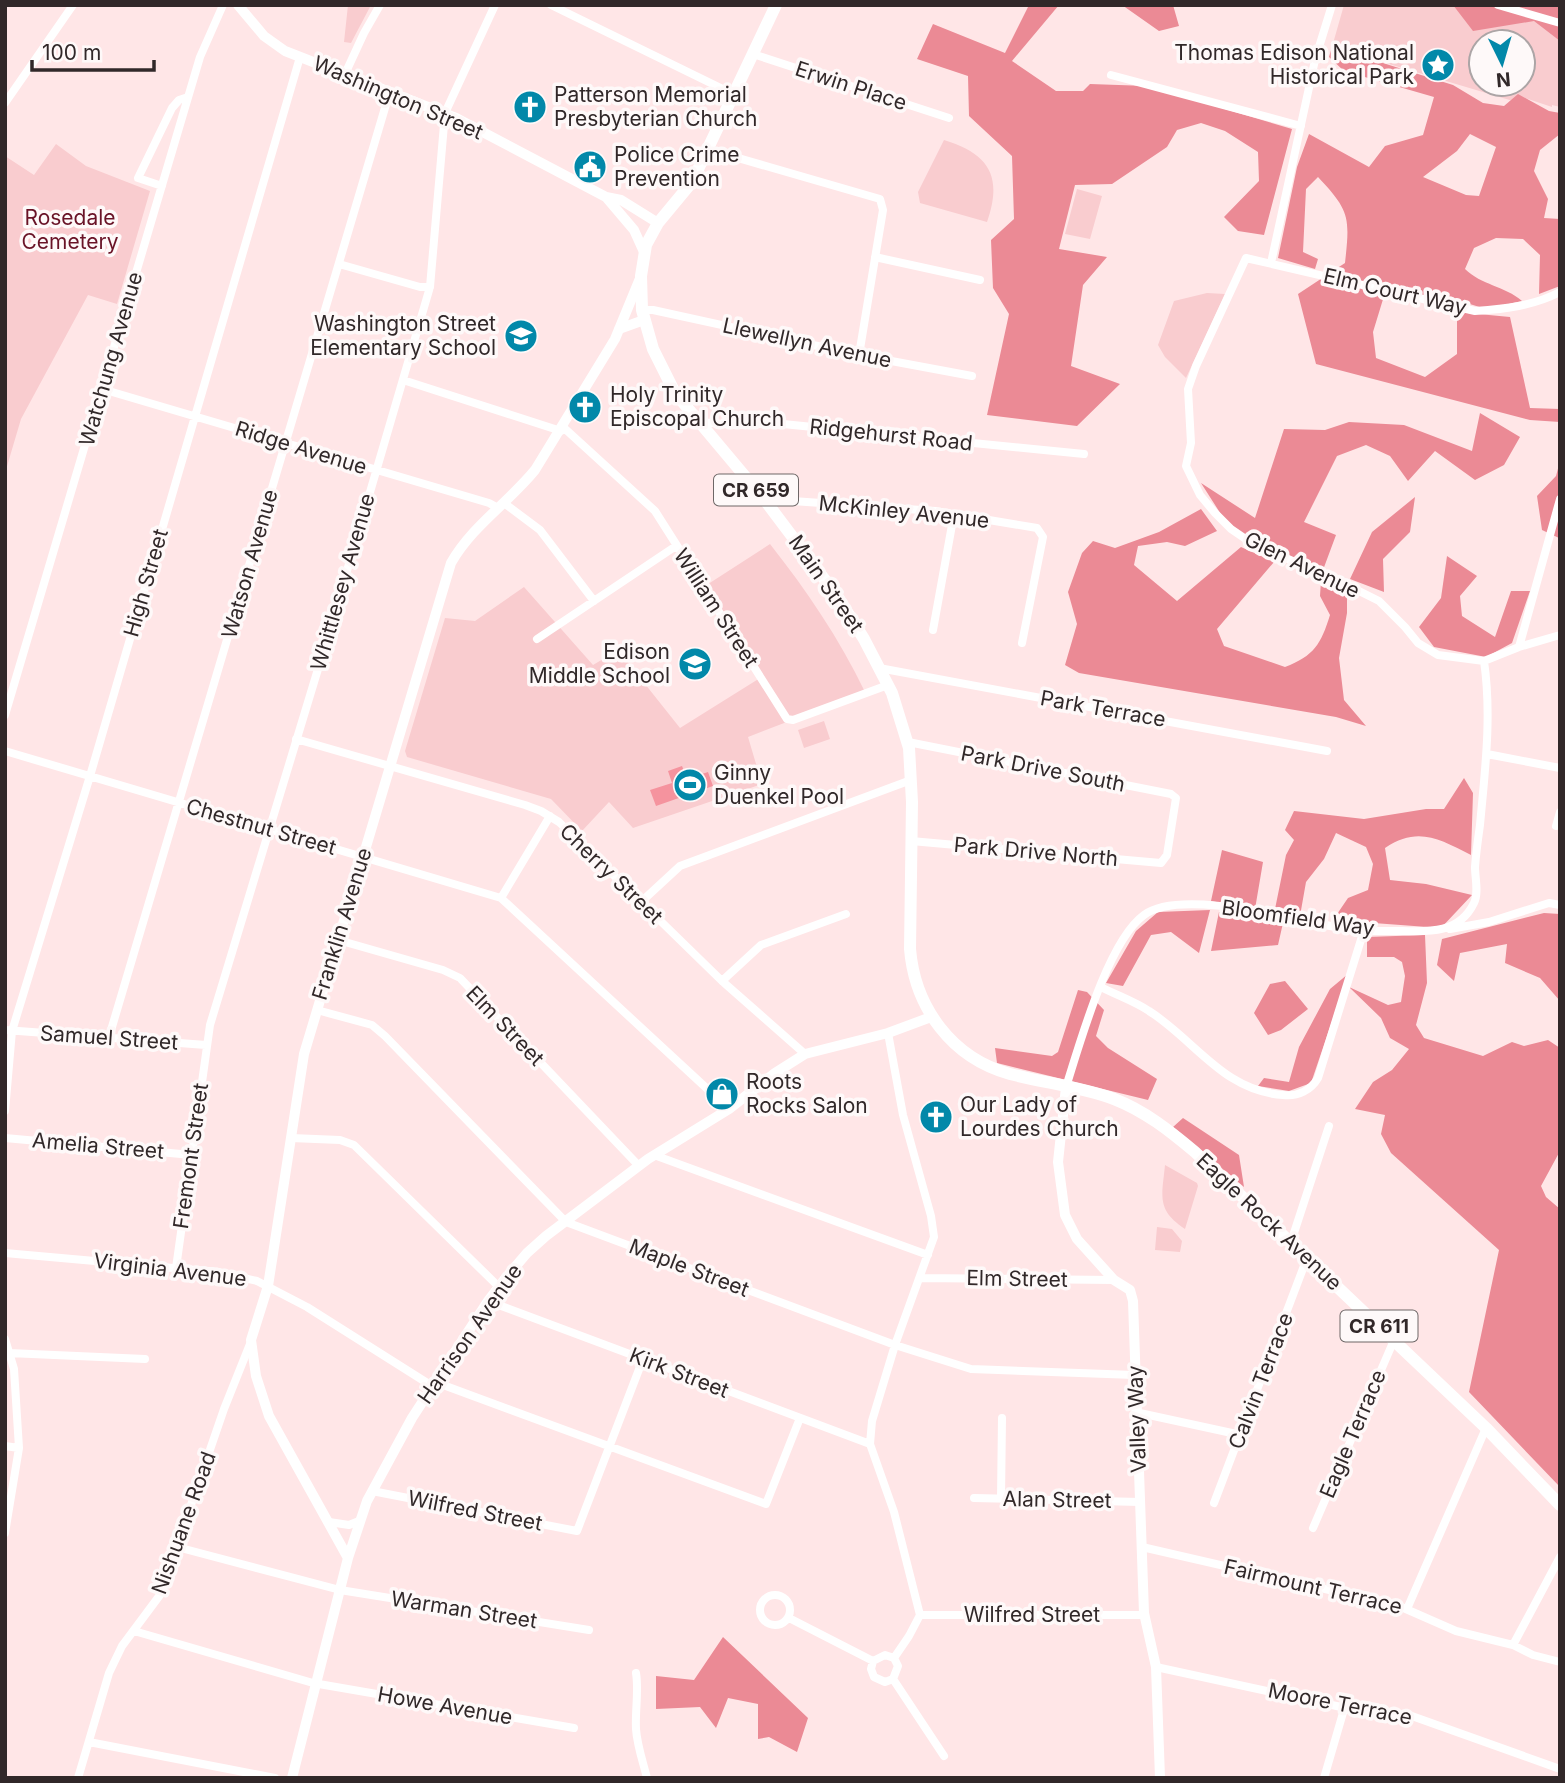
<svg xmlns="http://www.w3.org/2000/svg" width="1565" height="1783" viewBox="0 0 1565 1783" font-family="Inter,sans-serif">
	<rect width="100%" height="100%" fill="#ffe6e7"/>
	<!-- green -->
	<path fill="#f9cccf" fill-rule="evenodd" d="M348,5h23l-20,38 -7,-1z
		M1344,5h216v102l-8,-2v2l-27,-9 -2,6 -191,-57zM1481,42h42v42h-42z
		M944,140c45,14 59,36 43,82l-67,-19 -2,-11z
		M56,144l30,22 64,25 -33,113 -29,-9 -67,124 -16,54v-317l29,19z
		M1077,189l25,7 -12,43 -25,-5z
		M1207,293l18,1 -39,84 -21,-21 -7,-12 16,-44z
		M770,544c37,47 69,94 95,148l-117,45 14,47 -129,44 -24,-26 -27,29 -31,-32 -144,-42 -2,-6 40,-133 30,3 49,-34 69,78 25,-15 62,78 80,-50 -58,-90z
		M824,721l6,18 -26,9 -6,-18z
		M1165,1165l32,18 1,3 -13,43c-29,-19 -23,-33 -20,-64z
		M1157,1227l15,2 10,12 -2,11 -25,-2z"/>
	<!-- forest -->
	<path fill="#eb8a95" fill-rule="evenodd" d="M1029,5h30l-47,56 44,30h27l7,-7 57,2 145,43 -28,106 -26,-4 -14,-14 35,-36 -1,-29 -33,-21 -24,-8 -24,7 -10,17 -55,37 -37,1 -16,64 48,8 -24,28 -12,81 49,18 -43,42 -90,-11 22,-101 -16,-26 -2,-48 23,-21 -2,-63 -43,-40 -1,-40 -51,-17 16,-35 72,29z
		M1122,5h51l6,21 -20,5z
		M1453,5h107v36l-26,-20 -61,10z
		M1332,47l121,38 30,18 21,3 14,-12 31,17 11,2v21l-20,16 -6,21 14,28 -4,19 16,1v67l-21,8 1,-39 -17,-16 -27,-1 -22,10 -9,21c16,16 40,17 57,32l-36,8 -26,-8 -76,-5 -11,36 3,26 49,19 32,-23v-42l53,5 20,91 30,1v13l-30,-2 -214,-56 -18,-70 47,-31c5,-46 5,-52 -27,-86l-12,12 -3,63 15,7 -3,10 -37,-11 19,-91 12,-33 60,33 16,-21 38,-11 11,-38 -90,-26 -15,-14zM1470,134l26,13 -17,49 -13,-1 -43,-18 34,-26z
		M1480,413l40,24 -16,28 -29,15 -40,-29 -27,30 -18,-25 -24,-11 -29,11 -33,66 32,13 -13,35 -74,-31 -25,-20 -23,-36 54,35 29,-89 41,1 24,-8 55,3 68,26z
		M1560,461v76l-1,1 -17,-8 -5,-34 19,-20z
		M1415,497l-5,35 -27,27 1,33 -34,-13 22,-47z
		M1201,509l16,22 -32,15 -18,-4 -29,4 -4,19 43,36 64,-54 33,15 -57,67 7,17 61,21c29,-11 36,-23 45,-52l-10,-19 1,-16 26,11v22l-8,45 5,42 22,26 -30,-9 -257,-44 -14,-8 12,-41 -9,-32 14,-39 11,-12 22,7 44,-16z
		M1447,556l30,20 -17,20 2,20 33,21 16,-46h19l-18,52 -26,14 -52,-10 -15,-20 22,-29z
		M1464,778l9,15 -2,62c-32,-16 -53,-29 -86,-7l5,32 36,4 46,11 -31,33 -108,-8 15,-22 20,-8 5,-26 -7,-17 -30,-14 -12,26 -18,23 -6,34 -25,-7 11,-54 8,-15 -9,-10 9,-19 70,8 62,-10h18z
		M1222,850l41,12 -8,47 -44,-8z
		M1210,910l-11,43 -28,-21 -20,3 -28,51 -17,-3 30,-52 22,-19z
		M1219,912l64,11 -5,22 -67,6z
		M1544,913l16,1v87l-20,-23 -35,-15 2,-19 -47,9 -6,28 -17,-16 5,-26z
		M1425,935l2,48 -11,42 8,13 59,18 29,-14 12,4 24,-6 12,8v103l-19,35 5,11 14,12v278l-91,-95 30,-142 -108,-97 -10,-19 4,-19 -30,-6 18,-27 19,-12 17,-21 -19,-11 -9,-20 -32,-31 39,18 13,-3 4,-26 -3,-14 -8,-5h-27v-20z
		M1348,974l-37,109 -22,8 -31,-5 6,-8 25,4 10,-35 31,-58z
		M1285,981l23,28 -27,21 -13,5 -14,-22 16,-29z
		M1078,990l9,2 17,18 -8,26 12,12 49,31 -9,21 -151,-37 -2,-15 57,8 6,-4z
		M1183,1118l56,37 5,32 -71,-60z
		M723,1637l85,81 -11,34 -28,-15 -11,2v-35l-30,-6 -12,30 -16,-21 -44,2v-33l38,4z"/>
	<!-- water -->
	<path fill="#f5939e" d="M682,766l5,13 21,-7 5,14 -57,20 -6,-16 22,-7 -4,-12z"/>
	<g fill="none" stroke-linecap="round" stroke-linejoin="round">
		<!-- street -->
		<path stroke="#fff" stroke-width="8" d="M551,5l182,89
			M1498,5l62,18
			M753,54l196,64
			M345,74l19,-41 16,-28
			M1111,75l190,51
			M5,103l68,-98
			M707,149l173,50 3,11 -24,145
			M162,186l-24,-8 34,-70 7,-8 9,-3
			M875,257l105,23
			M1271,263l44,-203 17,-55
			M339,264l81,23h10
			M1560,292c-27,14 -55,17 -85,19l-229,-53 -50,108 -8,23 3,54 -5,23 14,29 15,18 16,16 19,13 105,47 24,12 26,26 13,16 20,12 46,6 35,-14 41,-12
			M642,310h11l206,45 113,21
			M403,380l158,51
			M102,389l387,114 9,5
			M700,422l35,3 38,-2 311,31
			M563,427l92,84 132,208 6,1 95,-35
			M764,499l171,12 102,17 6,9 -21,106
			M504,503l36,27 54,71
			M933,630l21,-116
			M537,639l139,-93
			M1519,647l41,-148
			M879,668l448,83
			M5,715l195,-658 23,-52
			M296,739l229,66 16,6 18,11 163,159 83,73
			M908,742l263,52 5,4 -9,57 -6,8 -250,-22
			M5,751l496,147 228,211
			M1487,754l73,14
			M1556,826l4,-14
			M501,898l49,-82
			M641,902l39,-36 231,-86
			M1450,929l39,-7 60,-19 11,2
			M338,940l105,30 17,8 179,188
			M722,981l39,-36 85,-31
			M1101,987c15,8 33,14 48,24 46,29 74,80 134,84 15,2 28,-5 35,-17l46,-148
			M317,1010l55,15 13,11 181,186 329,123 76,24 164,6
			M5,1030l201,15
			M888,1033l15,82 28,101 3,21 -39,108 -23,76 -2,23 24,68 26,103
			M109,1037l281,-946
			M1066,1087c14,-44 42,-146 78,-172 38,-28 157,7 203,14 17,3 35,2 53,2 28,1 59,3 74,-28 5,-10 1,-25 1,-36 1,-14 3,-28 5,-42 5,-55 12,-109 4,-164
			M5,1111l7,-80 78,-255 210,-719
			M5,1138l187,17
			M291,1138l49,2 14,5 145,142
			M654,1155l274,100
			M1291,1242l38,-116
			M5,1253l213,19 39,9 50,26 125,79
			M176,1268l34,-243 115,-379 105,-359 15,-174 50,-108
			M920,1278l194,2
			M488,1301l382,143
			M5,1339l9,30 5,79 -14,85
			M9,1353l136,6
			M435,1382l331,122 34,-86
			M1135,1412l106,23
			M5,1446l14,2
			M372,1491l205,40 66,-172
			M974,1498l166,4
			M1001,1498l1,-80
			M1214,1503l93,-245
			M329,1522l20,3 10,-4
			M1313,1528l81,-188
			M177,1547l163,43 249,40
			M1142,1547l257,59 57,25 57,14 20,10 27,7
			M760 1610a15 15 0 1 1 30 0a15 15 0 1 1-30 0Z
			M1407,1609l79,-181
			M920,1615h225
			M789,1618l84,43
			M134,1631l179,52 261,45
			M1513,1645l47,-88
			M894,1658l15,-22 11,-21
			M873,1661l-2,8 3,8 11,5 8,-3
			M873,1661l12,-6 9,3
			M1156,1667l199,43 54,5 151,54
			M636,1673c3,18 -1,37 0,56 1,16 7,33 11,49
			M893,1679l51,77
			M893,1679l5,-13 -4,-8
			M89,1742l186,36
			M78,1778l31,-105 13,-27 38,-51 64,-186 26,-65
			M1324,1778l21,-72"/>
		<!-- secondary -->
		<path stroke="#fff" stroke-width="10" d="M238,5l26,31 21,15 171,67 150,79 15,3 37,23
			M606,197l28,33 10,22
			M619,329l25,-9
			M1066,1087l-8,75 7,53 12,24 37,41 16,10 3,11 11,312 12,54 4,111
			M348,1558l-79,-142 -13,-40 -5,-36 17,-54 36,-232 147,-491c21,-37 57,-60 84,-93l80,-131 26,-63
			M292,1778l56,-220 19,-57 45,-83 76,-117 16,-21 23,-27 19,-17 102,-77 81,-50 46,-36 30,-19 83,-21 43,-16"/>
		<!-- primary -->
		<path stroke="#fff" stroke-width="12" d="M776,5l-84,177 -34,41 -12,22 -5,31 1,34 11,39 22,44 89,106 73,97 27,43 28,54 17,55 3,54 -2,147c5,59 42,109 100,125 35,9 71,13 104,25 31,12 56,32 81,53l291,276 74,77"/>
	</g>
	<!-- icons -->
	<defs>
		<symbol id="sight-disc" viewBox="-11 -11 22 22"><circle r="9.5" fill="#0288a9" stroke="#fef9f9"/><path d="M0-6L1.8-2.2L6-1.7L2.9 1.2L3.7 5.4L0 3.3L-3.7 5.4L-2.9 1.2L-6-1.7L-1.8-2.2Z" fill="#fff"/></symbol>
		<symbol id="church-disc" viewBox="-11 -11 22 22"><circle r="9.5" fill="#0288a9" stroke="#fef9f9"/><path d="M-1.2-6h2.4v3.5h3.3v2.4h-3.3V6h-2.4V-.1h-3.3v-2.4h3.3Z" fill="#fff"/></symbol>
		<symbol id="civic-disc" viewBox="-11 -11 22 22"><circle r="9.5" fill="#0288a9" stroke="#fef9f9"/><path d="M-.6-6.5H3V-4.5H.6V-3L4-1V1h2V6H-6V1h2V-1L-.6-3ZM-1.2 2.5V6h2.4V2.5Z" fill="#fff"/></symbol>
		<symbol id="school-disc" viewBox="-11 -11 22 22"><circle r="9.5" fill="#0288a9" stroke="#fef9f9"/><path d="M0-5L7-2L0 1L-7-2ZM-4 1L0 2.5L4 1V4Q0 6-4 4Z" fill="#fff"/></symbol>
		<symbol id="stadium-disc" viewBox="-11 -11 22 22"><circle r="9.5" fill="#0288a9" stroke="#fef9f9"/><path d="M0-5a6.5 5 0 1 0 0 10a6.5 5 0 1 0 0-10ZM-3.5-1.8h7v3.6h-7Z" fill="#fff"/></symbol>
		<symbol id="shop-disc" viewBox="-11 -11 22 22"><circle r="9.5" fill="#0288a9" stroke="#fef9f9"/><path d="M-5-2.5h2.3a2.7 3.5 0 0 1 5.4 0H5L5.5 6h-11ZM-1.5-2.5h3a1.5 2.3 0 0 0-3 0Z" fill="#fff"/></symbol>
	</defs>
	<g fill-rule="evenodd">
		<use href="#sight-disc" x="1419" y="46" width="38" height="38"/>
		<use href="#church-disc" x="511" y="88" width="38" height="38"/>
		<use href="#civic-disc" x="571" y="148" width="38" height="38"/>
		<use href="#school-disc" x="502" y="317" width="38" height="38"/>
		<use href="#church-disc" x="566" y="388" width="38" height="38"/>
		<use href="#school-disc" x="676" y="645" width="38" height="38"/>
		<use href="#stadium-disc" x="671" y="766" width="38" height="38"/>
		<use href="#shop-disc" x="703" y="1075" width="38" height="38"/>
		<use href="#church-disc" x="917" y="1098" width="38" height="38"/>
	</g>
	<g text-anchor="middle" stroke-width="7" stroke-linejoin="round" paint-order="stroke">
		<!-- shield labels -->
		<g fill="#fef9f9" stroke="#6e6767" stroke-width="2">
			<rect x="714" y="474.5" width="84" height="31" rx="5"/>
			<rect x="1340.5" y="1310.5" width="77" height="31" rx="5"/>
		</g>
		<g font-size="19" font-weight="bold" fill="#312829">
			<text x="756" y="497">CR 659</text>
			<text x="1379" y="1333">CR 611</text>
		</g>
		<!-- poi labels -->
		<g font-size="21" fill="#312829" stroke="#fef9f9" text-anchor="start">
			<text x="1414" y="60" text-anchor="end">Thomas Edison National<tspan x="1414" dy="24">Historical Park</tspan></text>
			<text x="554" y="102">Patterson Memorial<tspan x="554" dy="24">Presbyterian Church</tspan></text>
			<text x="614" y="162">Police Crime<tspan x="614" dy="24">Prevention</tspan></text>
			<text x="496" y="331" text-anchor="end">Washington Street<tspan x="496" dy="24">Elementary School</tspan></text>
			<text x="610" y="402">Holy Trinity<tspan x="610" dy="24">Episcopal Church</tspan></text>
			<text x="670" y="659" text-anchor="end">Edison<tspan x="670" dy="24">Middle School</tspan></text>
			<text x="714" y="780">Ginny<tspan x="714" dy="24">Duenkel Pool</tspan></text>
			<text x="746" y="1089">Roots<tspan x="746" dy="24">Rocks Salon</tspan></text>
			<text x="960" y="1112">Our Lady of<tspan x="960" dy="24">Lourdes Church</tspan></text>
		</g>
		<!-- street labels -->
		<g font-size="21" fill="#312829" stroke="#fef9f9">
			<text transform="translate(851 86) rotate(18)" y="7">Erwin Place</text>
			<text transform="translate(398 98) rotate(23)" y="7">Washington Street</text>
			<text transform="translate(1395 292) rotate(13)" y="7">Elm Court Way</text>
			<text transform="translate(807 343) rotate(12)" y="7">Llewellyn Avenue</text>
			<text transform="translate(111 359) rotate(-74)" y="7">Watchung Avenue</text>
			<text transform="translate(891 435) rotate(6)" y="7">Ridgehurst Road</text>
			<text transform="translate(301 448) rotate(17)" y="7">Ridge Avenue</text>
			<text transform="translate(904 512) rotate(6)" y="7">McKinley Avenue</text>
			<text transform="translate(250 564) rotate(-74)" y="7">Watson Avenue</text>
			<text transform="translate(1302 565) rotate(26)" y="7">Glen Avenue</text>
			<text transform="translate(343 582) rotate(-74)" y="7">Whittlesey Avenue</text>
			<text transform="translate(146 583) rotate(-74)" y="7">High Street</text>
			<text transform="translate(826 584) rotate(55)" y="7">Main Street</text>
			<text transform="translate(716 608) rotate(57)" y="7">William Street</text>
			<text transform="translate(1103 709) rotate(10)" y="7">Park Terrace</text>
			<text transform="translate(1043 769) rotate(11)" y="7">Park Drive South</text>
			<text transform="translate(261 827) rotate(16)" y="7">Chestnut Street</text>
			<text transform="translate(1036 852) rotate(5)" y="7">Park Drive North</text>
			<text transform="translate(611 874) rotate(44)" y="7">Cherry Street</text>
			<text transform="translate(1298 918) rotate(8)" y="7">Bloomfield Way</text>
			<text transform="translate(342 924) rotate(-73)" y="7">Franklin Avenue</text>
			<text transform="translate(505 1026) rotate(46)" y="7">Elm Street</text>
			<text transform="translate(109 1038) rotate(4)" y="7">Samuel Street</text>
			<text transform="translate(98 1146) rotate(5)" y="7">Amelia Street</text>
			<text transform="translate(191 1156) rotate(-82)" y="7">Fremont Street</text>
			<text transform="translate(1269 1222) rotate(43)" y="7">Eagle Rock Avenue</text>
			<text transform="translate(689 1268) rotate(21)" y="7">Maple Street</text>
			<text transform="translate(170 1270) rotate(7)" y="7">Virginia Avenue</text>
			<text transform="translate(1017 1279) rotate(1)" y="7">Elm Street</text>
			<text transform="translate(470 1334) rotate(-55)" y="7">Harrison Avenue</text>
			<text transform="translate(679 1373) rotate(21)" y="7">Kirk Street</text>
			<text transform="translate(1261 1381) rotate(-69)" y="7">Calvin Terrace</text>
			<text transform="translate(1137 1419) rotate(-92)" y="7">Valley Way</text>
			<text transform="translate(1353 1434) rotate(-67)" y="7">Eagle Terrace</text>
			<text transform="translate(1057 1500) rotate(1)" y="7">Alan Street</text>
			<text transform="translate(475 1511) rotate(11)" y="7">Wilfred Street</text>
			<text transform="translate(184 1523) rotate(-70)" y="7">Nishuane Road</text>
			<text transform="translate(1313 1587) rotate(13)" y="7">Fairmount Terrace</text>
			<text transform="translate(464 1610) rotate(9)" y="7">Warman Street</text>
			<text x="1032" y="1622">Wilfred Street</text>
			<text transform="translate(1340 1704) rotate(11)" y="7">Moore Terrace</text>
			<text transform="translate(445 1706) rotate(10)" y="7">Howe Avenue</text>
		</g>
		<!-- park labels -->
		<g font-size="21" fill="#691327" stroke="#fef9f9">
			<text x="70" y="225">Rosedale<tspan x="70" dy="24">Cemetery</tspan></text>
		</g>
	</g>
	<!-- border -->
	<rect width="1565" height="1783" fill="none" stroke="#312829" stroke-width="14"/>
	<!-- north arrow -->
	<g transform="translate(1502 63) rotate(175)"><circle r="33" fill="#fef9f9" stroke="#aca5a6" stroke-width="2"/>
	<path d="M0-5L12 26L0 18L-12 26Z" fill="#0288a9"/>
	<text y="-10" font-size="19" font-weight="bold" text-anchor="middle" fill="#312829">N</text>
	</g>
	<!-- scale -->
	<path d="M32 60v10h122v-10" fill="none" stroke="#312829" stroke-width="3.5"/>
	<text x="42" y="60" font-size="21" fill="#312829" stroke="#fef9f9" stroke-width="5" paint-order="stroke">100 m</text>
</svg>
